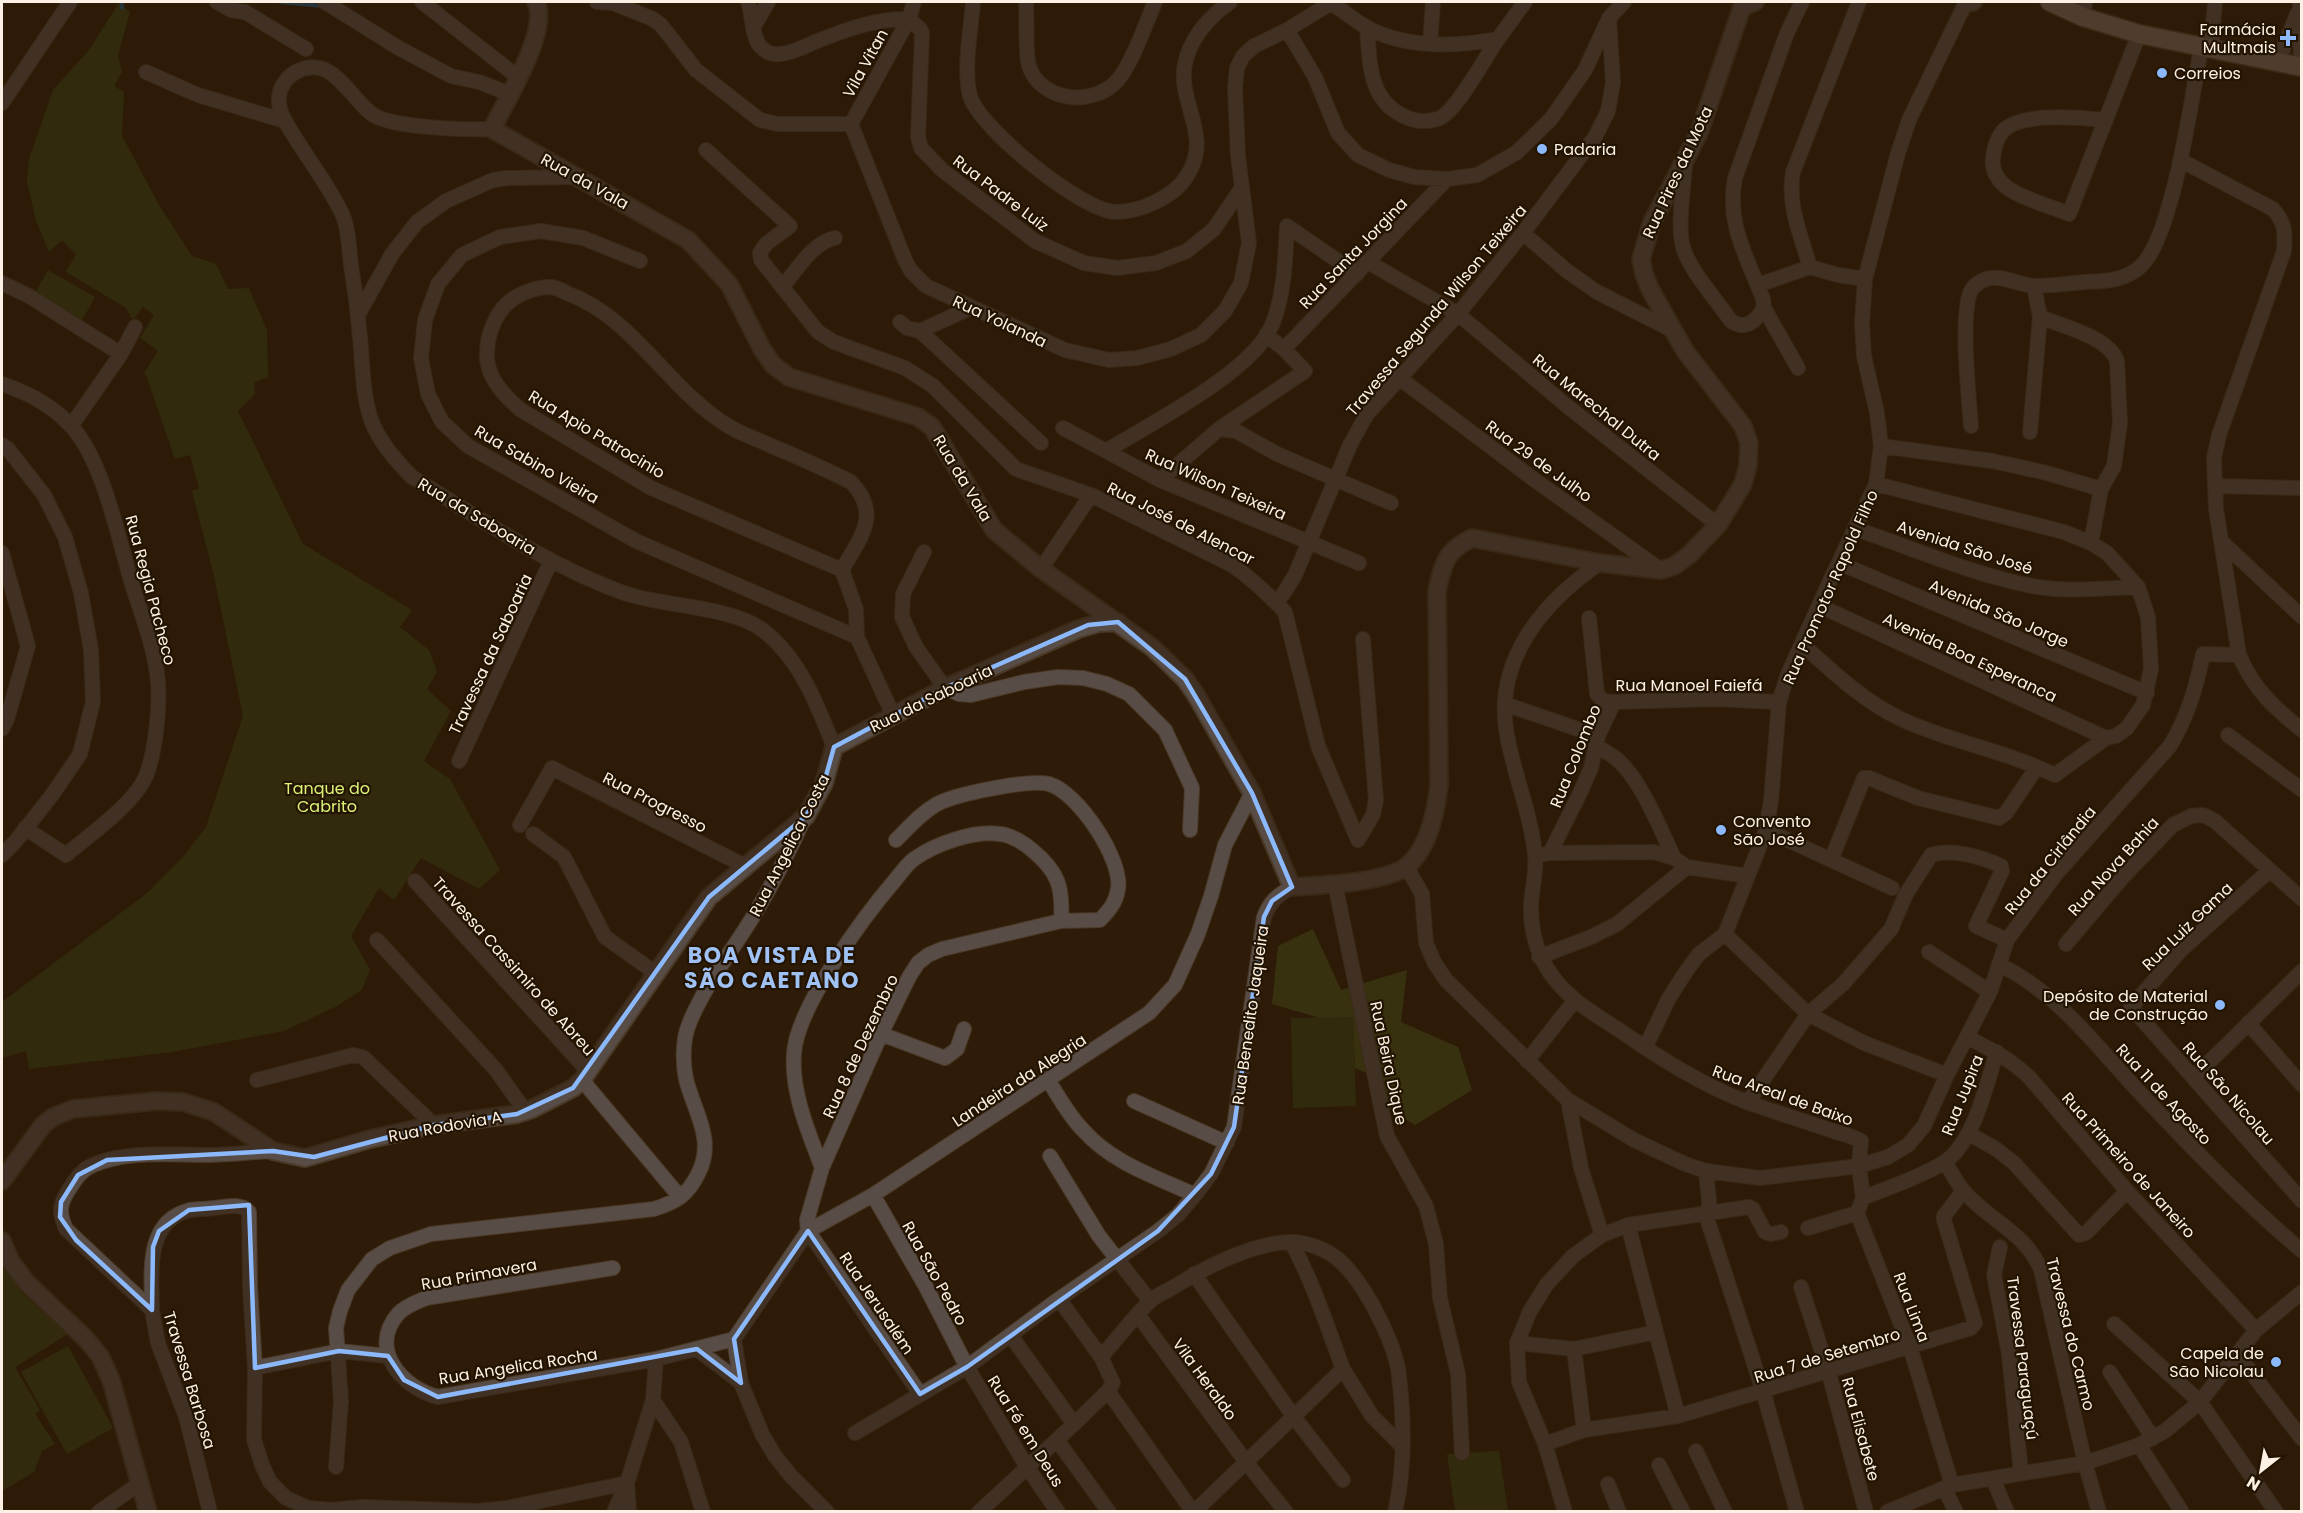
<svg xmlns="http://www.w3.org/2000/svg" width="2303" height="1513" viewBox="0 0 2303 1513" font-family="Poppins,sans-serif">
	<rect width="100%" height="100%" fill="#2e1c08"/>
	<!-- green -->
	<path fill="#353d12" d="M119,3l11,9 -12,43 4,17 -8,14 10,6 -2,44 37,69 33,51 24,8 12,25 21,-1 18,42 1,47 -14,6 1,11 -17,17 65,133 109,66 -12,17 29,23 8,22 -10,17 24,22 -27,50 26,18 50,91 -21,19 -58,-31 -27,42 -15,-12 -28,48 19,34 -8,20 -27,17 -51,24 -112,21 -143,17 -3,-18 -24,7v-56l144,-108 37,-37 23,-30 37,-111 -29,-140 -22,-85 7,-3 -9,-33 -15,4 -29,-84 -2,-2 14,-22 -18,-13 14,-23 -11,-8 -10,13 -7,-12 -60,-36 10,-18 -14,-14 -13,12 -13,-32 -9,-38 2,-23 24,-69 36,-40z
		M48,270l47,27 -14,25 -47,-27z
		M1353,1017l3,89 -63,2 -2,-90z
		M2,1260l20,33 46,41 -53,33 25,43 -5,4 20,30 -13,7 -8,21 -32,19z
		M68,1346l45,82 -46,26 -46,-82z
		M1499,1451l9,60h-53l-8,-57z"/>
	<!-- forest -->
	<path fill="#444d1b" d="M1313,929l28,61 66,-20 -6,52 57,25 14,43 -57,35 -38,-23 -4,-26 -18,-8 -2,-51 -33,1 -48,-14 6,-58z"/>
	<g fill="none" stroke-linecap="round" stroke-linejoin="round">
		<!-- stream -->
		<path stroke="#235674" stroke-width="4" d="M122,2v6
			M281,2l41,4"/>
		<defs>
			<path id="minor" d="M217,2l14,8 14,2 61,37
				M325,2l72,45 54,29 28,6 31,12
				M422,2l97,76
				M597,2l16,1 40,16 8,6 35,45 64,50 18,4h73
				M748,2c5,14 3,32 12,44 5,6 12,9 20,8 12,-1 24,-7 35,-12 30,-12 61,-24 94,-23
				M973,2c-2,27 -10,68 -3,94 10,33 113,116 146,116 24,0 58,-15 71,-36 20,-31 4,-55 -2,-87 -7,-36 17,-67 45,-87
				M1026,2c1,13 -1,53 3,64 12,36 64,41 88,15 15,-17 29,-58 38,-79
				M1327,2c15,6 26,18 39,25 40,22 88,20 132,12l27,-37
				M2300,2l1,65
				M2083,17l2,-15
				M909,19l11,10 2,4 -4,104 3,11 21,22 93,71 49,22 33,5 39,-5 31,-12 27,-22 27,-40
				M1367,27c3,37 1,75 41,91 9,4 22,4 32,0 17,-8 46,-62 58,-79
				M753,28l15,-26
				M1287,30l28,47 23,56 20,22 31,15 25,7 33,2 30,-4 39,-22 35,-34 34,-49 24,-52 15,-16
				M1430,44l3,-42
				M2211,50l4,-48
				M2278,62l19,-48
				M146,72l52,23 87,26
				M2,103l68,-101
				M2106,120c-25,-2 -86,-9 -104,12 -6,8 -8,16 -9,26 -2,13 6,24 16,31 17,11 41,17 60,25l70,-180
				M851,124l54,136 6,11 15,15 139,64 44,10 28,-2 34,-9 30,-14 24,-24 16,-28 8,-40 -11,-87 -3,-68 2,-20 6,-12 11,-10 33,-16 44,-27
				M851,124l58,-105 5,-17
				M492,129c-25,1 -101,-1 -120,-15 -22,-16 -39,-58 -72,-44 -13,5 -22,18 -21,32 1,13 10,26 17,37 14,23 37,53 47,77 6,14 6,34 8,49 4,24 7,48 9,72 3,30 2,63 14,90 9,19 23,35 38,50 69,42 136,89 212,116 40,14 108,13 140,38 37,29 53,74 70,116
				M706,150l84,76 -24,18 -6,9 1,7 57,72 16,10 71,26 28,18 83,83 75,26 141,70c20,14 36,29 53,47l33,134 40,94
				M2180,160l93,49c13,15 12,23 11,42l-65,184 -5,23 2,51 23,146c14,33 35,53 63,75
				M1685,163c-1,22 -8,63 -2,84 5,21 35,55 48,74 15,10 25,0 33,-13l-1,-9c-16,-43 -37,-74 -28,-121l52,-145 15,-31
				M1287,226l70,48
				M1523,233l44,38 30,21 77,39
				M640,261l-57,-23 -42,-7 -41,6 -38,18 -24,29 -13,36 -4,38 7,36 14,28 26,24 168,95 221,96
				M1368,262l90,52 109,92 151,119
				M1810,267c-9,-32 -23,-61 -17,-95l66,-170
				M2,283l27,13 92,58
				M1758,285l52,-18 28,8 27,4
				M783,286c14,-16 30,-44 52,-48
				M1764,308l34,60
				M358,315l34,-61 25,-32 29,-21 47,-21 14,-2 71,-1
				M2040,317c22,9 69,20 77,44l3,62 -6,43 -13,23 -10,54
				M900,322l7,6 13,3 121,112
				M920,331l50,-23
				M1284,349l163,-170
				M1398,377l134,101 129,92
				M2,384c24,8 51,22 69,42 32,34 47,111 60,155 10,33 24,66 27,101 2,25 -3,76 -14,98 -13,26 -56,56 -78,75l-41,-27
				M71,426l50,-72 14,-27
				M1971,426c-2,-27 -12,-117 1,-137 3,-4 9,-8 14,-10 16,-5 34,7 50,7 16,0 33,-3 50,-4 20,-1 39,-1 55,-16 32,-30 51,-170 60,-218
				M1063,428l97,52 199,83
				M1219,429l86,-58 -21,-22 -18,-14
				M2030,432l10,-115 -6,-31
				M2,445l6,4 36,46 21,42 16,56 10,57 2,52 -13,52 -28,41 -37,47 -13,13
				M1881,446l111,15 51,11 58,17
				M1106,451c44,-27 148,-80 166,-126 13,-32 13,-65 15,-99
				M1160,480l59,-51 17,2 41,23 114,49
				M2215,486l87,2
				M1856,529c56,19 113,44 171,56 36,8 75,3 111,2
				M2222,542l80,75
				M924,552l-21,42 -1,23 14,30 29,41 14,6 12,1 53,-13 34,-5 25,1 24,6 22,10 36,36 27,58 -2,42
				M2,553l26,93 -21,73 -5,10
				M1600,563c-57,39 -107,98 -93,172 7,40 24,79 28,119 2,17 -3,34 -4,50 -1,39 13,70 43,95 14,12 30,21 45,31 42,29 83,55 130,73 26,9 52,17 78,26 11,4 24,6 34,12l-2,25 4,32 -6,15 53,134 42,138
				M1839,563l308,130
				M1041,569l50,-74
				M842,570c18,-32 40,-56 9,-88 -28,-14 -55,-26 -84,-38 -12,-6 -26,-10 -37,-17 -60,-35 -96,-109 -161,-133 -5,-2 -11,-6 -17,-7 -14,-1 -26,4 -38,11 -18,12 -27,36 -27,56 -1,23 17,42 34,56l130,78 191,82 14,39 1,28 36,78
				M1276,602l8,-9 11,-18 55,-130 17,-31 91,-100 65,-81 72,-96 13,-26 5,-28 -4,-65
				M1820,606l286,132
				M1589,618l8,76 6,7 11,1 100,-3 65,3
				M1802,644c31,28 61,57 99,75 44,21 92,29 136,48
				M1505,704l93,32
				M2228,735l74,55
				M1596,746c9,5 17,9 24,16 22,21 41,68 54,96
				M459,761l92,-200
				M520,825l32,-57 193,98
				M1766,830l126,58
				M533,834l31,23 41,80 52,37
				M896,840c13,-13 25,-27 41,-36 19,-10 92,-25 112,-20 29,8 74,76 69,105 -2,14 -9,21 -18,31l-39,1 -119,28 -14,6 -10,8 -9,14 -28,57 -59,134c-13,-35 -31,-75 -28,-114 2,-46 71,-139 102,-175 5,-6 11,-15 18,-20 21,-15 60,-29 86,-25 11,1 24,9 32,16 27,22 31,38 29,71
				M1358,840l15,-25 3,-15 -13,-161
				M1550,853l31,-62 10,-23 7,-32 16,-34
				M1535,856l15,-3 104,-1 20,6 13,9 60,9
				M1831,860l33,-82h5l49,20 81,20 7,-5 31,-46 18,8 51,-37 10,-2 11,-8 16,-23 8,-36 -3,-52 -10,-30 -31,-34 -16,-10 -27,-11 -188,-48
				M1406,866l16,28 4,49 8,19 12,18 122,120 13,68 21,67
				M2269,871l-88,79 -50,57 171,194
				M415,881l174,191
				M1335,884l52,252 39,70 10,38 4,54 18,76 4,79
				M1725,934l83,80 56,29 83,32
				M377,940l119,130 29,41
				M2066,944l56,-66 51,-53 18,-9 12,-1 12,6 87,78
				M1929,952l61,40
				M1539,957l52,-20 26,-13 70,-57
				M2000,965c58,28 98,83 141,129 52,55 103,108 161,157
				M2248,1023l54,62
				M881,1034l64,24 12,-9 7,-20
				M1967,1037c23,12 43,22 62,40l98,114 129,139
				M1645,1048l24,-50 18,-28 12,-16 26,-20 41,-104 5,-29 8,-99 9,-28 41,-91 47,-99 5,-38 -4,-33 -13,-57 -2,-33 3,-44 33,-126 11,-33 57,-118
				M1527,1061l48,-61
				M2194,1077l108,-106
				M257,1080l96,-25 10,2 71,68
				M582,1080l98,117
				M1048,1080c11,17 21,36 35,50 29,33 73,47 112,65
				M1568,1100l66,40 51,24 21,7 54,7 99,-12 29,-9 20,-12 16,-19 23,-51 43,-83 17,-52 49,-66 114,-128c18,-30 26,-58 33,-92l36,1
				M1134,1101l93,42
				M1748,1102l60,-88 35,-30 48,-55 15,-35 25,-39c21,-7 51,2 70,11l1,5 -26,55 31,14
				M1968,1133l28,16 18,14 65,72 7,-2 41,-42
				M1050,1156l49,80 51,65
				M1945,1162c6,9 11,20 18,28 24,30 62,41 78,80l44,193 14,49
				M822,1168l-15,52 1,11 112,163
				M1706,1171l4,40
				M873,1195l53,92 41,80 60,100 31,45
				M1863,1198c26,-11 56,-20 80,-35 31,-19 43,-78 54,-111
				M1705,1212l58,179 34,121
				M1628,1225l50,191
				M1808,1228l49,-15
				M2000,1247l-6,28 15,79 12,119
				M613,1268l-187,30c-9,4 -21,8 -28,16 -30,35 4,74 40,83l218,-38 78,-20
				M1194,1274l100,143 49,63
				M1801,1287l27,83 38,142
				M152,1310c0,-36 -8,-89 38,-100 7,-1 16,-1 24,-2 11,-1 27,-6 35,4l1,75 5,81 -1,72 8,25 8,17 16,16 22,10 24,2 30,-3 115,4 30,-3 120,-25
				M1138,1315l108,147 40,50
				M2114,1324l86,78 76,110
				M1011,1336l63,88
				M734,1339l74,-108 65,-36 276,-182 26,-28 23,-51 13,-38 14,-51 27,-52
				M734,1339l7,44 21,51 13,22 16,20 36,36
				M1517,1343l57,6 82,-17
				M697,1349l44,34
				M1574,1349l10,81
				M2237,1354l65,85
				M1101,1357c16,-18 31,-38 48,-55 6,-6 16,-10 23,-14 32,-20 80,-45 118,-46 17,0 37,7 50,19 24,21 56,83 59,115 5,43 6,93 -4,136
				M255,1368l84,-17 49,5
				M1343,1369l29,47 31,31
				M2110,1372l43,66
				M1108,1391l85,121
				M653,1400l28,42 22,70
				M855,1433l112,-66 92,-68 99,-68 20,-16 17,-20 16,-21 23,-47 30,-210c6,-16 14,-22 28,-30
				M1057,1440l52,72
				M1545,1444l39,-14 94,-14 293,-88 4,-5 -31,-103v-4l19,-25
				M2139,1445l43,67
				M1696,1451l29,61
				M1659,1465l24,47
				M336,1467l5,-66 -5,-73 4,-17 8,-21 24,-31 18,-11 41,-14 223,-25c22,-7 33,-13 44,-35 18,-34 -4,-62 -12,-95 -3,-14 -3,-27 -1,-41 6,-34 50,-91 69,-123 19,-31 35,-63 50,-96
				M1993,1479l14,33
				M1608,1484l11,28
				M1944,1488l12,24
				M99,1512l41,-29
				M210,1512l-24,-95 -28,-74 -6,-33 -86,-81c-7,-15 -7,-24 2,-38 7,-11 13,-21 25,-26 35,-15 77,-10 115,-10 21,0 43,-3 65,-4
				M614,1512l12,-27
				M629,1512l-2,-29 26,-83 3,-41
				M979,1512l95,-88 34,-33 5,-8 -12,-26 -42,-58
				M1194,1512l149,-143c-16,-43 -30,-87 -52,-127
				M1565,1512l-20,-68 -26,-62 -2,-39 13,-32 17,-27 26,-28 29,-21 26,-10 121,-18 4,2 12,23 6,2 10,-2
				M1887,1512l65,-27 133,-22 54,-18 26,-14 35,-29 56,-72 46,-38"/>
			<path id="tertiary" d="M536,2c14,28 -30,99 -44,127l196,111 41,44 33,65 11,16 16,12 129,40 14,10 62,103 47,39 112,79 32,31 11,16 56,98 40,94c28,-2 94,-4 115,-21 22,-18 29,-55 32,-81l-2,-194c6,-27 8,-40 35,-53l128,25 61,7 13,-4 15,-11 29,-30 25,-41 5,-19 1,-22 -6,-17 -58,-75 -35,-62 -6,-15 -3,-15 11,-37 47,-89 43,-126 13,-5
				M1966,2h7
				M2,1181l41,-56 10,-8 20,-8 84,-8 26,1 31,10 59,39 32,7 65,-19 64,-14 83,-11 15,-5 41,-21 9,-8 127,-183 97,-81 18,-33 10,-36 111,-59 133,-59 21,-6 19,-1
				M2,1241l9,21 16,21 59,56 14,17 11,24 37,132"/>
			<path id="secondary" d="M2050,2l33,15 56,17 163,33"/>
		</defs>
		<!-- minor casing -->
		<use href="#minor" stroke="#4b3a27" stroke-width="16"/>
		<!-- tertiary casing -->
		<use href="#tertiary" stroke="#4b3a27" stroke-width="20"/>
		<!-- secondary casing -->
		<use href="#secondary" stroke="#4b3a27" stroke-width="21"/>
		<!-- minor -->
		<use href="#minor" stroke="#584c47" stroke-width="14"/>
		<!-- tertiary -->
		<use href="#tertiary" stroke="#584c47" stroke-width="16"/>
		<!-- secondary -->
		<use href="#secondary" stroke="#78645c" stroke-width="18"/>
	</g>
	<!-- marked area -->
	<path d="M0 0H2303V1513H0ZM1118,622l67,57 67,114 40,94 -20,14 -8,16 -30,210 -23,47 -53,57 -191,136 -47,27 -112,-163 -74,108 7,44 -44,-34 -259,48 -34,-17 -16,-24 -49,-5 -84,17 -6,-163 -60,5 -30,21 -6,16 -1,63 -76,-70 -16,-23 1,-15 17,-27 29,-15 166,-9 41,6 120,-32 83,-11 56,-26 136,-191 97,-81 18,-33 10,-36 111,-59 143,-63z" fill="#2e1c08" fill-opacity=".55" fill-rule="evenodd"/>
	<path fill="none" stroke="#8cb9fc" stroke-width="4.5" stroke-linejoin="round" d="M1118,622l67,57 67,114 40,94 -20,14 -8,16 -30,210 -23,47 -53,57 -191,136 -47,27 -112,-163 -74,108 7,44 -44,-34 -259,48 -34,-17 -16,-24 -49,-5 -84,17 -6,-163 -60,5 -30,21 -6,16 -1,63 -76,-70 -16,-23 1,-15 17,-27 29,-15 166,-9 41,6 120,-32 83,-11 56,-26 136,-191 97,-81 18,-33 10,-36 111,-59 143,-63z"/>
	<!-- markers -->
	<g fill="#8cb9fc" stroke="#231301" stroke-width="2">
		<path d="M2285 29h6v6h6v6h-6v6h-6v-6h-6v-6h6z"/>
		<circle cx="2162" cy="73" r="6"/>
		<circle cx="1542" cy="149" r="6"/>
		<circle cx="1721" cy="830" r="6"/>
		<circle cx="2220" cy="1005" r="6"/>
		<circle cx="2276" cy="1362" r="6"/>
	</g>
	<g text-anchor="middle" stroke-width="4.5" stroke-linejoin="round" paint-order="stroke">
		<!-- poi labels -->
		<g font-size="16" fill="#fdf1e5" stroke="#231301" text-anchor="end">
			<text x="2276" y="35">Farmácia<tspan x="2276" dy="18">Multmais</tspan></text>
			<text x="2174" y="79" text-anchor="start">Correios</text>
			<text x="1554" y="155" text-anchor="start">Padaria</text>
			<text x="1733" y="827" text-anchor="start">Convento<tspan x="1733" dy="18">São José</tspan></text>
			<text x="2208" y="1002">Depósito de Material<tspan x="2208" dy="18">de Construção</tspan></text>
			<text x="2264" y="1359">Capela de<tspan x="2264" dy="18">São Nicolau</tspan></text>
		</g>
		<!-- street labels -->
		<g font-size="16" fill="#fdf1e5" stroke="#231301">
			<text transform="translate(865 63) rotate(-61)" y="6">Vila Vitan</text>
			<text transform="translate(1677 172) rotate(-65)" y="6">Rua Pires da Mota</text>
			<text transform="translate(585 181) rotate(29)" y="6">Rua da Vala</text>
			<text transform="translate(1001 193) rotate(37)" y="6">Rua Padre Luiz</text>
			<text transform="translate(1353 253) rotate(-46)" y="6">Rua Santa Jorgina</text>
			<text transform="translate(1436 310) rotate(-50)" y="6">Travessa Segunda Wilson Teixeira</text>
			<text transform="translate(1000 321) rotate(25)" y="6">Rua Yolanda</text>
			<text transform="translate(1597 407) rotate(39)" y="6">Rua Marechal Dutra</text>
			<text transform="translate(597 434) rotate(31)" y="6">Rua Apio Patrocinio</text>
			<text transform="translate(1539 461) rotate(36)" y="6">Rua 29 de Julho</text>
			<text transform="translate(537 464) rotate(30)" y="6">Rua Sabino Vieira</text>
			<text transform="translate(963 478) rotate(59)" y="6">Rua da Vala</text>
			<text transform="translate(1216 484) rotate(24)" y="6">Rua Wilson Teixeira</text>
			<text transform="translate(477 516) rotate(31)" y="6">Rua da Saboaria</text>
			<text transform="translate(1181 523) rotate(27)" y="6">Rua José de Alencar</text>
			<text transform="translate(1965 547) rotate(18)" y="6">Avenida São José</text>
			<text transform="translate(1830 587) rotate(-66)" y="6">Rua Promotor Rapold Filho</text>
			<text transform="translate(151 590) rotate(75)" y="6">Rua Regia Pacheco</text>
			<text transform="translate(1999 613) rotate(23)" y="6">Avenida São Jorge</text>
			<text transform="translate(490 654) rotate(-65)" y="6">Travessa da Saboaria</text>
			<text transform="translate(1970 657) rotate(25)" y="6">Avenida Boa Esperanca</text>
			<text x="1689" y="691">Rua Manoel Faiefá</text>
			<text transform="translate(931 698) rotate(-26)" y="6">Rua da Saboaria</text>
			<text transform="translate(1575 756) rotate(-68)" y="6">Rua Colombo</text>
			<text transform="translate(655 802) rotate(27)" y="6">Rua Progresso</text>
			<text transform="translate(789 845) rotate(-63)" y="6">Rua Angelica Costa</text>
			<text transform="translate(2050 860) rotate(-51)" y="6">Rua da Cirlândia</text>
			<text transform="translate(2113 866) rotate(-48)" y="6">Rua Nova Bahia</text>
			<text transform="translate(2187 926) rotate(-44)" y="6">Rua Luiz Gama</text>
			<text transform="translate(514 966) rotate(48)" y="6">Travessa Cassimiro de Abreu</text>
			<text transform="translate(1250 1015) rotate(-82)" y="6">Rua Benedito Jaqueira</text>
			<text transform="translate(860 1046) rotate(-65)" y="6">Rua 8 de Dezembro</text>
			<text transform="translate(1389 1063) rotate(78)" y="6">Rua Beira Dique</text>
			<text transform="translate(1019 1080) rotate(-33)" y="6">Landeira da Alegria</text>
			<text transform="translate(2229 1093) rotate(49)" y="6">Rua São Nicolau</text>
			<text transform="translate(2164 1094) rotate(47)" y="6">Rua 11 de Agosto</text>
			<text transform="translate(1783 1095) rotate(20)" y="6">Rua Areal de Baixo</text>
			<text transform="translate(1962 1095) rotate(-68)" y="6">Rua Jupira</text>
			<text transform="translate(445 1126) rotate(-10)" y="6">Rua Rodovia A</text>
			<text transform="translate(2129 1165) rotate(48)" y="6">Rua Primeiro de Janeiro</text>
			<text transform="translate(935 1273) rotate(61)" y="6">Rua São Pedro</text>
			<text transform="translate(479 1274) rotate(-10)" y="6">Rua Primavera</text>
			<text transform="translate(877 1303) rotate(56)" y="6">Rua Jerusalém</text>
			<text transform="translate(1912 1307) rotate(69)" y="6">Rua Lima</text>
			<text transform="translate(2071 1334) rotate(76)" y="6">Travessa do Carmo</text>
			<text transform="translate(1827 1355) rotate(-17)" y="6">Rua 7 de Setembro</text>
			<text transform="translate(2023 1358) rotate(83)" y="6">Travessa Paraguaçú</text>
			<text transform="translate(518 1366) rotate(-9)" y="6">Rua Angelica Rocha</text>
			<text transform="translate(1205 1379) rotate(54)" y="6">Vila Heraldo</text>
			<text transform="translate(190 1380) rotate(73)" y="6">Travessa Barbosa</text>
			<text transform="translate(1861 1429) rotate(75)" y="6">Rua Elisabete</text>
			<text transform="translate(1026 1431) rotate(58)" y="6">Rua Fé em Deus</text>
		</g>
		<!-- park labels -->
		<g font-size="16" fill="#daf277" stroke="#231301">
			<text x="327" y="794">Tanque do<tspan x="327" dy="18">Cabrito</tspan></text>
		</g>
		<!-- district labels -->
		<g font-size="22" font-weight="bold" letter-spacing="1.5" fill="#9fc1f3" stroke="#231301">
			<text x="772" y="963">BOA VISTA DE<tspan x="772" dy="25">SÃO CAETANO</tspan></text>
		</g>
	</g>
	<!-- border -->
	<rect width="2303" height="1513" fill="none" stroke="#fdf1e5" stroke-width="6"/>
	<!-- north arrow -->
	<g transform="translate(2261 1471) rotate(211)" stroke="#231301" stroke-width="4.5" paint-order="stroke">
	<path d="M0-4.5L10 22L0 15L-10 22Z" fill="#fdf1e5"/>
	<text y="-9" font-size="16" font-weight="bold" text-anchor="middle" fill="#fdf1e5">N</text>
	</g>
</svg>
